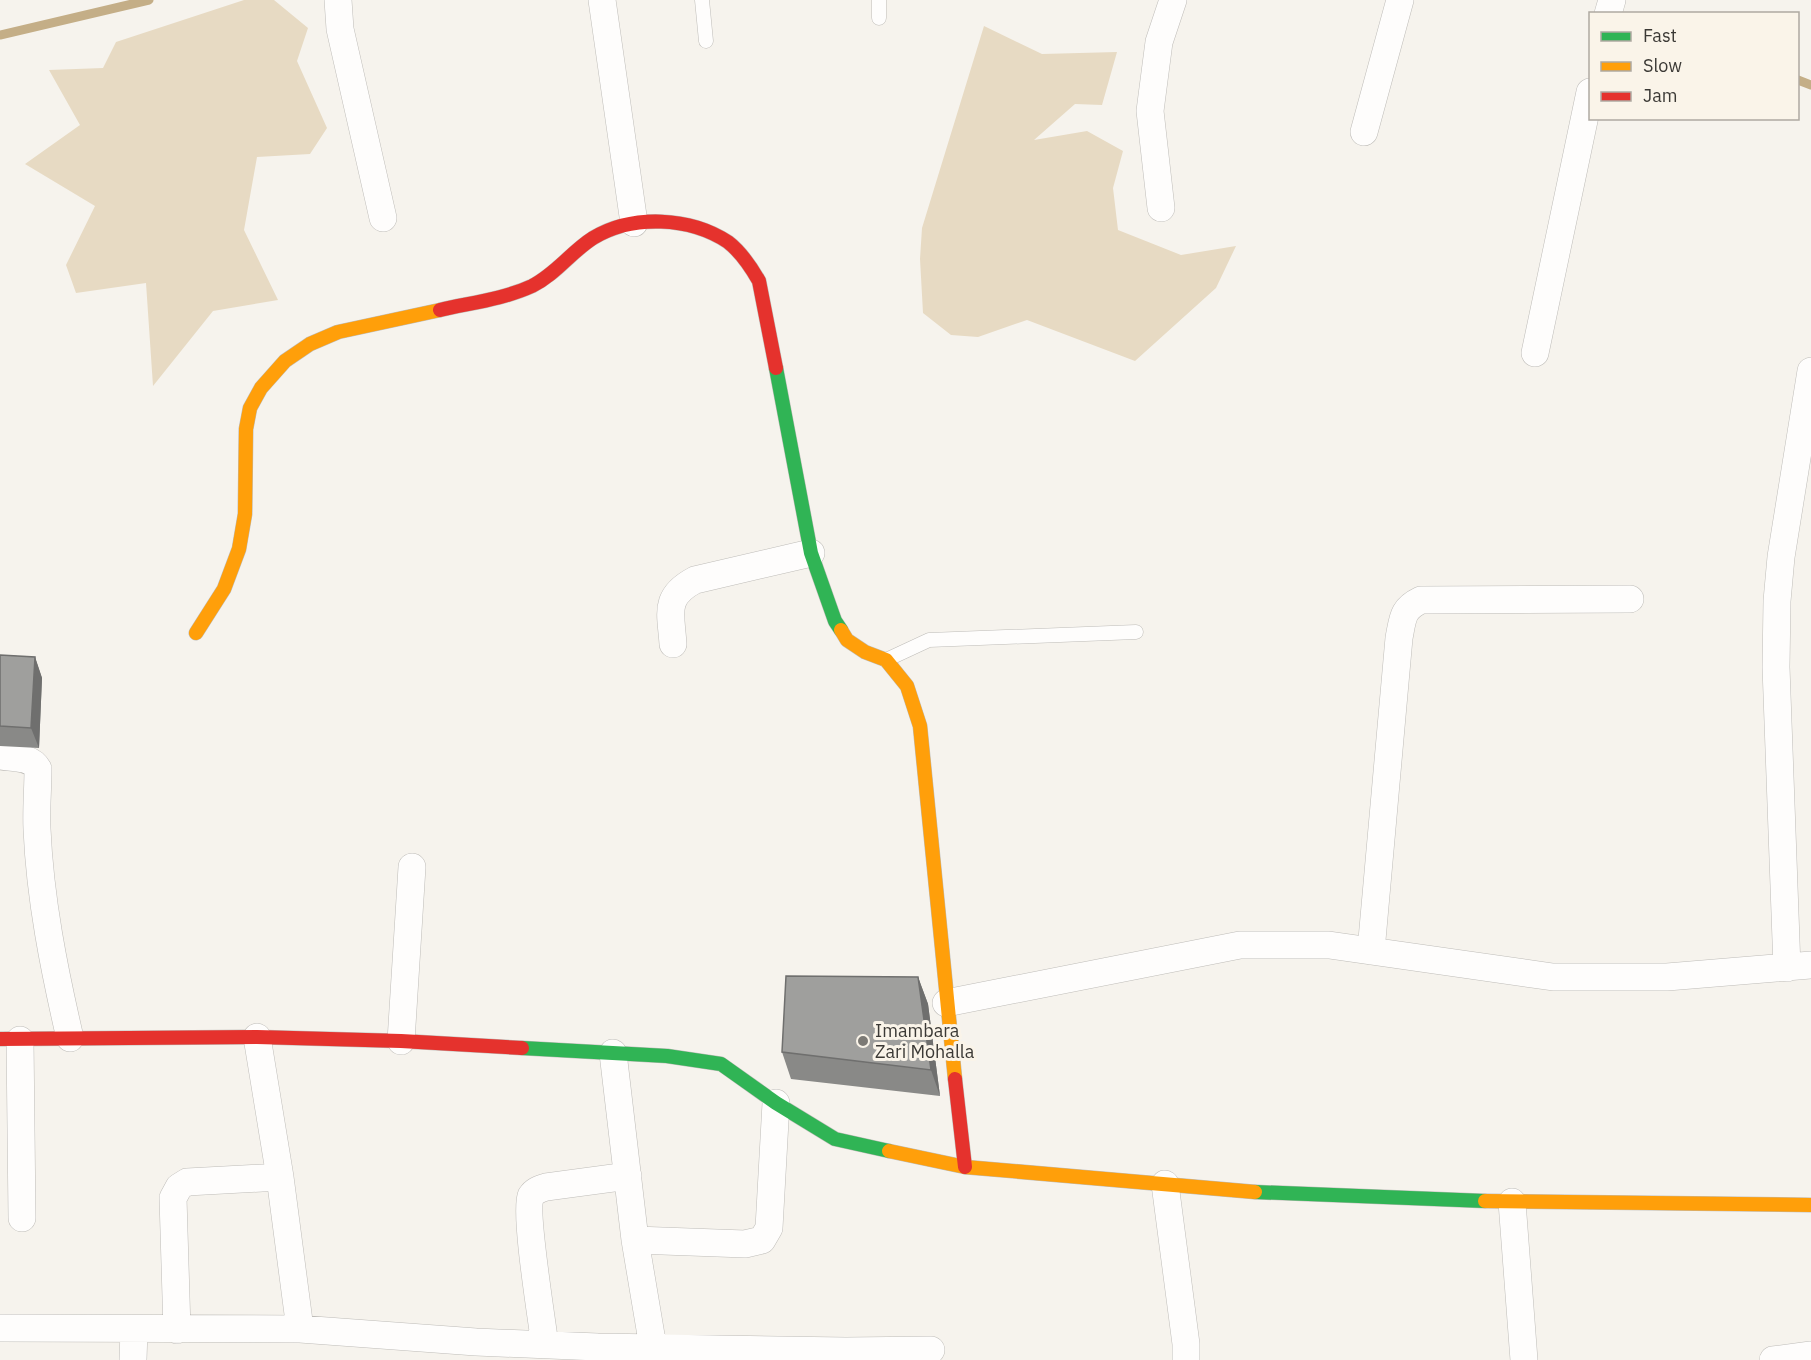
<svg xmlns="http://www.w3.org/2000/svg" width="1811" height="1360" viewBox="0 0 1811 1360" font-family="'IBM Plex Sans',sans-serif">
	<rect width="100%" height="100%" fill="#f6f3ed"/>
	<!-- green -->
	<path fill="#e7dac3" d="M244,0h30l34,28 -11,33 30,67 -17,26 -53,3 -13,73 34,70 -65,11 -60,75 -7,-103 -70,10 -10,-28 29,-59 -70,-42 55,-39 -31,-55 54,-2 13,-26z
		M984,26l58,28 75,-2 -15,53 -27,-1 -41,36 53,-9 36,20 -10,37 5,42 63,25 55,-9 -20,42 -81,73 -108,-41 -49,17 -27,-2 -28,-22 -3,-54 2,-31z"/>
	<g fill="none" stroke-linecap="round" stroke-linejoin="round">
		<!-- stream -->
		<path stroke="#c4ae87" stroke-width="9" d="M0,35l149,-35
			M1798,80l13,5"/>
		<defs>
			<path id="lane" d="M702,0l4,41
				M879,0v18
				M886,660l43,-20 207,-8"/>
			<path id="street" d="M338,0l2,29 43,189
				M602,0l32,223
				M1608,14l4,-14
				M1364,132l36,-132
				M1161,208l-11,-97 9,-69 14,-42
				M1535,353l55,-261
				M673,644c-2,-31 -10,-47 22,-64l116,-27
				M0,756c13,2 31,0 38,13 0,20 -2,40 -1,60 3,70 17,140 33,209
				M1371,951l28,-313c4,-20 3,-29 22,-38l209,-1
				M1787,968l-11,-301 1,-66 4,-44 30,-186
				M946,1003l294,-58h89l224,32h114l144,-12
				M257,1037l23,140 20,152
				M20,1040l2,178
				M401,1041l11,-174
				M613,1053l22,187 18,107
				M1165,1184l21,160v16
				M1512,1202l12,158
				M635,1240l110,4 17,-4 7,-12 7,-125
				M0,1328l300,1 176,13 122,5 248,4 85,-1
				M177,1330l-4,-132 6,-11 8,-5 93,-5
				M545,1345c-3,-23 -21,-135 -14,-149 4,-6 9,-7 15,-9l82,-11
				M133,1360l1,-30
				M1773,1360l38,-5"/>
			<path id="fast" d="M776,368l35,185 24,68 6,9
				M522,1048l145,8 54,8 55,39 59,36 54,12
				M1255,1192l230,9"/>
			<path id="slow" d="M841,630l6,10 18,12 21,8 21,26 13,40 35,353
				M196,633l28,-44 15,-40 6,-35 1,-85 4,-21 11,-20 24,-27 25,-17 28,-12 102,-22
				M889,1151l76,16 290,25
				M1485,1201l326,4"/>
			<path id="jam" d="M440,310c30,-7 64,-11 92,-24 24,-12 39,-34 61,-48 40,-24 97,-21 135,4 13,10 23,25 31,39l17,87
				M0,1039l257,-2 144,4 121,7
				M955,1079l10,88"/>
		</defs>
		<!-- lane casing -->
		<use href="#lane" stroke="#bebcb8" stroke-width="15"/>
		<!-- street casing -->
		<use href="#street" stroke="#bebcb8" stroke-width="28"/>
		<!-- fast casing -->
		<use href="#fast" stroke="#bebcb8" stroke-width="15"/>
		<!-- slow casing -->
		<use href="#slow" stroke="#bebcb8" stroke-width="15"/>
		<!-- jam casing -->
		<use href="#jam" stroke="#bebcb8" stroke-width="15"/>
		<!-- lane -->
		<use href="#lane" stroke="#fefdfc" stroke-width="14"/>
		<!-- street -->
		<use href="#street" stroke="#fefdfc" stroke-width="27"/>
		<!-- fast -->
		<use href="#fast" stroke="#30b455" stroke-width="14"/>
		<!-- slow -->
		<use href="#slow" stroke="#ff9f0a" stroke-width="14"/>
		<!-- jam -->
		<use href="#jam" stroke="#e5322d" stroke-width="14"/>
	</g>
	<!-- wall -->
	<path fill="#898987" d="M0,655l35,2 7,21 -3,70 -39,-2z
		M918,977l10,27 12,92 -149,-17 -9,-27z"/>
	<!-- shaded-wall -->
	<path fill="#6f6f6e" d="M35,657l7,21 -3,70 -8,-20z
		M918,977l10,27 12,92 -9,-26z"/>
	<!-- building -->
	<path fill="#9f9f9d" stroke="#6f6f6e" stroke-width="1.5" d="M0,655l35,2 -4,71 -31,-2z
		M786,976l132,1 13,93 -149,-18z"/>
	<!-- markers -->
	<circle fill="#7c7a75" stroke="#faf4e9" stroke-width="2" cx="863" cy="1041" r="6"/>
	<g text-anchor="middle" stroke-width="6" stroke-linejoin="round" paint-order="stroke">
		<!-- poi labels -->
		<g font-size="18" fill="#3b3935" stroke="#faf4e9" text-anchor="start">
			<text x="875" y="1037">Imambara<tspan x="875" dy="21">Zari Mohalla</tspan></text>
		</g>
	</g>
	<!-- legend -->
	<rect x="1589" y="12" width="210" height="108" fill="#faf4e9" stroke="#aea9a1" stroke-width="1.5"/>
	<rect x="1601" y="32" width="30" height="9" fill="#30b455" stroke="#aea9a1" stroke-width="1.5"/>
	<text x="1643" y="42" font-size="18" fill="#3b3935">Fast</text>
	<rect x="1601" y="62" width="30" height="9" fill="#ff9f0a" stroke="#aea9a1" stroke-width="1.5"/>
	<text x="1643" y="72" font-size="18" fill="#3b3935">Slow</text>
	<rect x="1601" y="92" width="30" height="9" fill="#e5322d" stroke="#aea9a1" stroke-width="1.5"/>
	<text x="1643" y="102" font-size="18" fill="#3b3935">Jam</text>
</svg>
